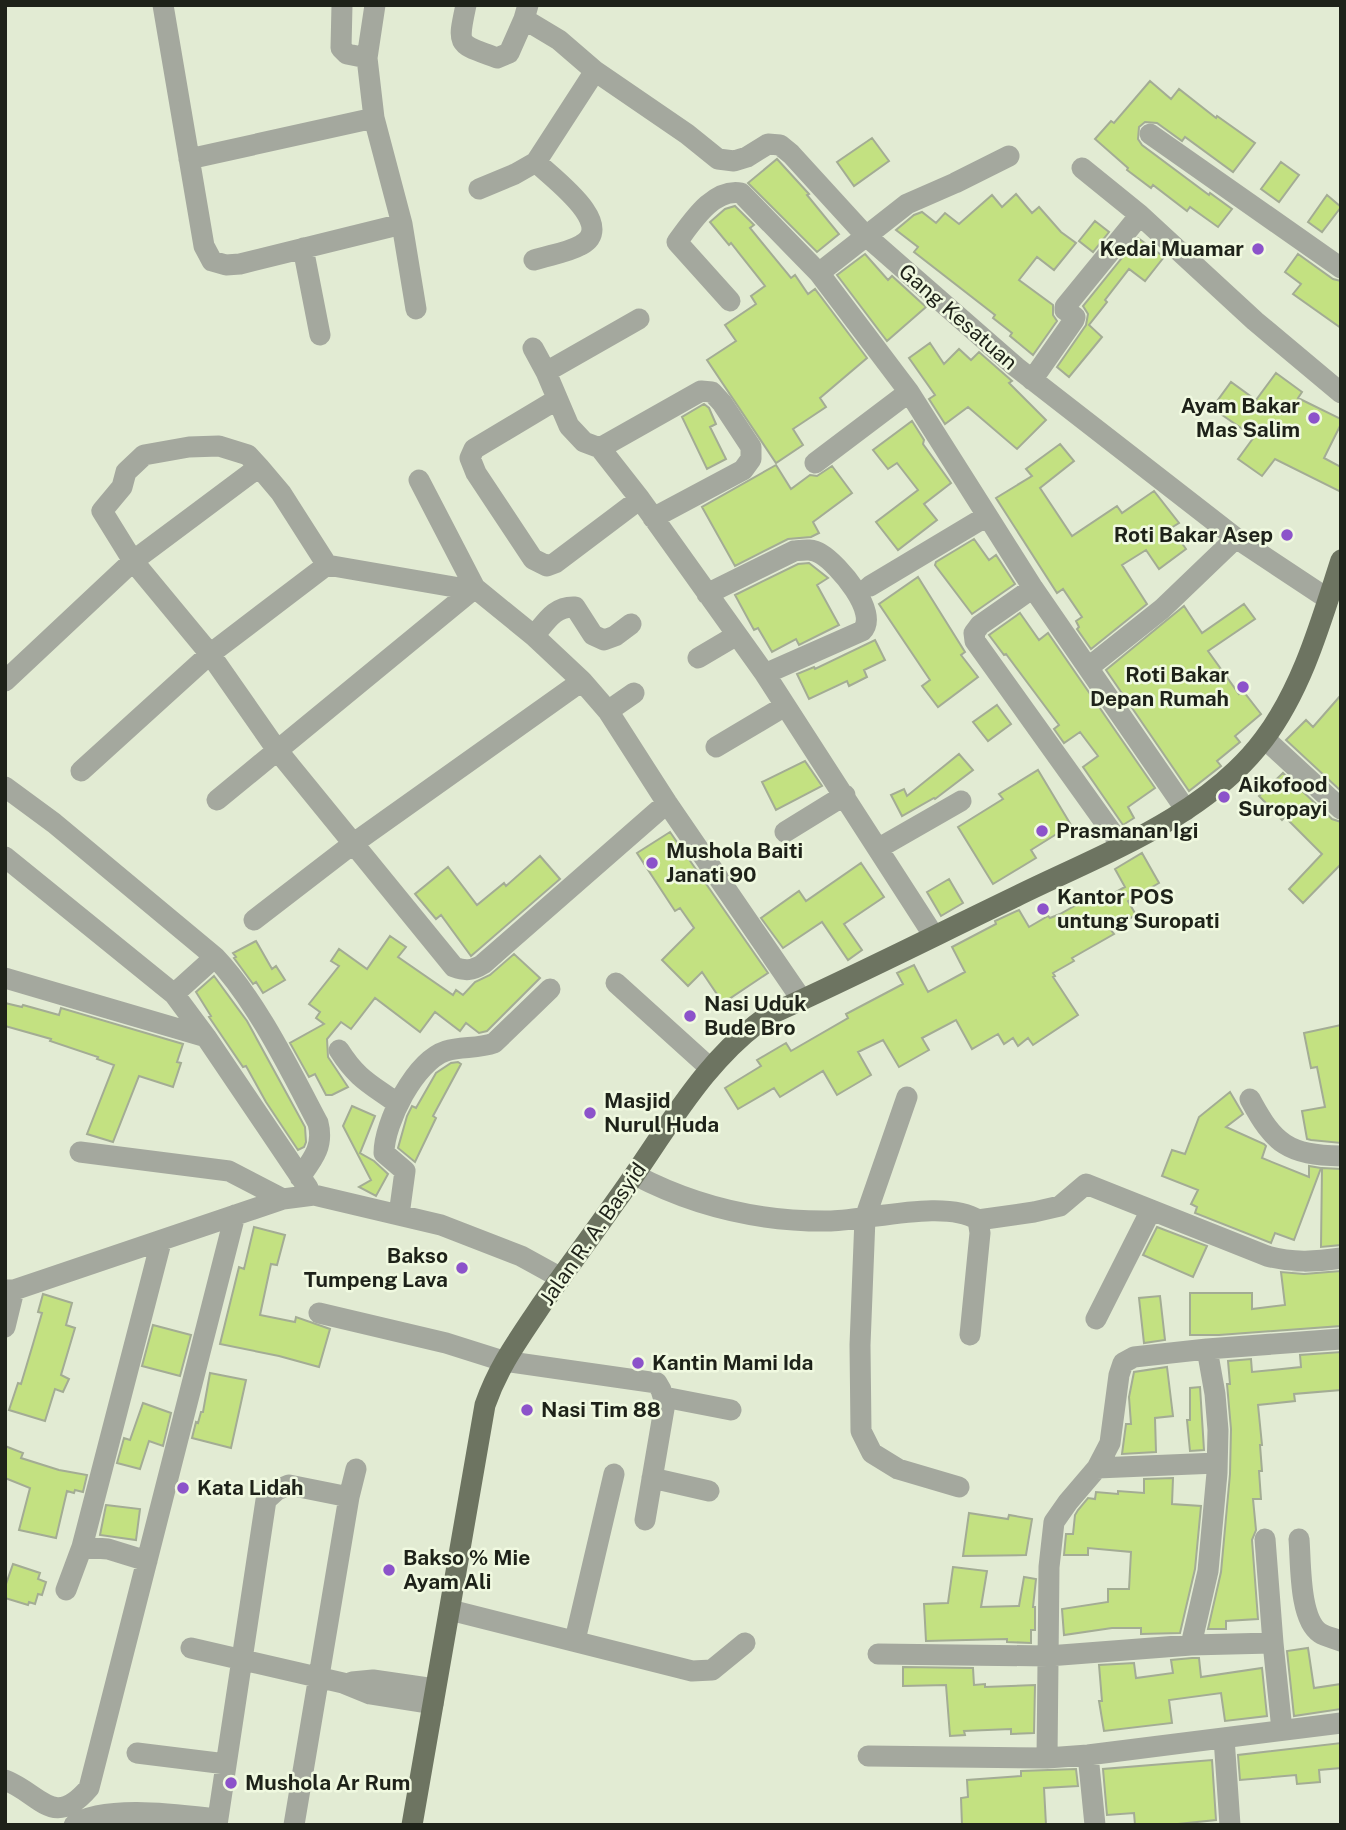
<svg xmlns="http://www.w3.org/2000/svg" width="1346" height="1830" viewBox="0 0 1346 1830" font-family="'Public Sans',sans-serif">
	<rect width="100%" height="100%" fill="#e2ebd3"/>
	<!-- building -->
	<path fill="#c3e181" stroke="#a3ac94" stroke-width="2" d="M1150,81l21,18 8,-10 37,29 1,-2 38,27 -22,29 -48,-35 -3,4 -25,-18 -12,-1 -6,5 -1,12 4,6 67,50 1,-2 22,16 -14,18 -28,-20 -3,4 -34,-26 -2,3 -24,-18 1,-2 -33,-29 16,-18 3,2z
		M872,138l17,23 -35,25 -17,-24z
		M777,159l32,35 -2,1 32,39 -22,18 -69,-69z
		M1281,162l18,13 -20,27 -18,-13z
		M1016,194l16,19 7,-6 22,25 15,11 -22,27 -17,-13 -18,23 34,25v10l4,6 -24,34 -23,-19 2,-3 -19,-15 2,-3 -81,-63 4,-5 -22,-17 18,-15 8,-3 14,11 9,-10 14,11 33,-29 10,12z
		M1327,195l14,12 -19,25 -14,-10z
		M735,206l19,19 -4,3 41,50 4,-3 13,19 7,-5 52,69 -47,40 6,9 -33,22 10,16 -27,18 -69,-103 29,-19 -11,-16 31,-21 -5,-8 14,-10 -34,-43 -2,2 -19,-23 15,-13z
		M1095,221l14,11 -16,20 -14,-11z
		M1138,238l26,19 -19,24 -16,-12 -24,31 2,2 -18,23 13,12 -33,40 -12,-10 29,-42 2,-11 -5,-8z
		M865,254l23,26 4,-4 34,31 -39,34 -50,-66z
		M1298,254l35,25 8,2v47l-48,-34 8,-10 -16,-12z
		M930,343l14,21 15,-15 12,11 8,-8 33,29 -3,2 37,37 -29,29 -49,-42 -23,17 -16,-25 6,-4 -26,-37z
		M1276,373l26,19 -4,6 43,21v5l-17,34 17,9v25l-66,-33 -13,17 -24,-17 16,-22 -42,-29 19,-26 25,18z
		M704,404l5,4 7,16 -6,3 16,32 -19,10 -25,-52z
		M912,421l12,19 -1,4 28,39 -27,21 13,16 -39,30 -22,-28 42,-32 -21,-27 -9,6 -15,-19z
		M1060,444l14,17 -34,27 32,48 45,-30 5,7 32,-22 25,32 -8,5 15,21 -27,20 -13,-19 -24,15 25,39 -56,45 -14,-20 2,-2 -3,-6 6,-4 -19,-28 -6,4 -61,-95 36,-22 -6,-7z
		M776,465l15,24 19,-14 7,1 15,-10 20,27 -39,29 6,11 -8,4 -23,2 -53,27 -33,-59z
		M974,539l15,21 7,-5 19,29 -43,30 -37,-49 1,-3z
		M809,563l19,15 -11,7 22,40 -40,20 -3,-6 -24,13 -14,-24 -4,2 -19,-35 63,-31z
		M918,577l47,75 -4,3 17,22 -40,30 -16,-21 8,-6 -51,-76z
		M1244,604l11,15 -47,32 31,43 4,-3 18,23 -26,22 5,6 -23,19 4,5 -32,25 -83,-121 78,-64 18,27z
		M1020,613l19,27 9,-7 107,155 -27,19 6,11 -11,7 -40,-58 15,-11 -18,-24 -16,11 -10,-14 5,-4 -53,-71 -2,1 -15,-20z
		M875,640l10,20 -21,10 3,7 -18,9 -2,-5 -38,18 -12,-25 17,-7 1,2z
		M1341,695v96l-55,-51 20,-20 7,7z
		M997,705l14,19 -23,17 -15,-19z
		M959,754l14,16 -38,29 -1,-1 -32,18 -11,-21 13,-6 3,7z
		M805,761l17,25 -46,24 -14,-28z
		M1038,770l33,55 -40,25 5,8 -43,26 -35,-57 45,-28 -4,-5z
		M1283,773l49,46 9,3v42l-38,39 -14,-14 33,-35 -37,-37 -3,3 -23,-24z
		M670,832l98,141 -45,30 -21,-31 -14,14 -26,-26 32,-32 -14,-20 -5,3 -38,-58z
		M1142,853l17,30 -31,18 8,14 -26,14 4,5 -42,24 2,3 -21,12 2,3 -2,1 25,38 -45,30 -5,-7 -10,8 -5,-8 -9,6 -6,-10 -26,15 -16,-29 -34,18 7,12 -30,17 -16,-27 -25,12 13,23 -34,20 -14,-24 -43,26 -6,-9 -36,21 -13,-21 36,-22 -4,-6 29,-17 5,8 57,-33 -2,-4 57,-30 -6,-11 17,-8 14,27 37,-20 -13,-25 44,-23 -1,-3 24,-11 10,17 19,-11 2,2 10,-4 32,-18 4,7 29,-16 -10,-18z
		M540,856l20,23 -89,77 -30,-41 -5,4 -21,-25 33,-27 29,38 27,-22 2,3z
		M861,863l23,34 -40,27 18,26 -14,10 -26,-38 -39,26 -22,-30 38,-27 7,10z
		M949,879l14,24 -22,13 -14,-24z
		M390,936l16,11 -8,10 55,38 3,-5 7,5 12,-13 15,-7 24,-21 26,24 -53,53 -8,2 -13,-10 -6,8 -25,-19 -15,20 -45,-34 -24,31 -10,-7 -14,17 1,18 20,30 -16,8h-6l-11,-21 -6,3 -19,-34 34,-19 -8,-6 4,-6 -11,-8 30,-38 -8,-5 8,-12 28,20z
		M256,941l16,28 4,-3 9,14 -22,13 -7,-11 -3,2 -19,-26 2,-1 -3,-4z
		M214,976l33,45 58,106 1,15 -2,5 -6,3 -32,-48 -20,-36 -3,1 -34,-50 2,-1 -15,-24z
		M5,1003l17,4 1,-2 36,10 2,-7 122,36 -6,18 4,1 -8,24 -34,-11 -26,66 -26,-8 27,-69 -17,-6 1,-2 -48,-16 1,-2 -46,-13z
		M1341,1025v118l-30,-3 -4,-1 -5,-28 23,-4 -8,-40 -6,1 -7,-35z
		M458,1062l3,2 -28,52 3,2 -21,44 -17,-14 9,-32 5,-10 4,2 20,-35 15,-10z
		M1230,1092l13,22 -17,13 38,17 2,2 -4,12 47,19v-11l12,2 -27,72 -19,-7 -4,10 -76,-30 2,-6 -6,-3 7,-14 -36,-14 10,-26 13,4 14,-37z
		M352,1106l23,10 -15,37 14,8 14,13 -12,22 -17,-9 12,-7 -28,-54z
		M1322,1168l19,1v76l-20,2z
		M254,1227l31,8 -8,30 -6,-1 -11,51 35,7 1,-5 34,12 -11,38 -40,-11 -59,-12 19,-77 5,2z
		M1157,1227l50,19 -14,31 -50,-22z
		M1341,1271v55l-122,9h-29v-42h62v16l33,-4 -4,-33 23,2z
		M43,1294l29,9 -6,22 9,3 -14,47 8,4 -6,13 -8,-3 -10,32 -36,-11 9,-27 3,1 12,-40 9,-31 -4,-1z
		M1160,1296l5,44 -21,3 -5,-45z
		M153,1325l38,10 -11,41 -38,-10z
		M1341,1352v38l-47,4 1,7 -37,4 4,40h-2l2,26h-3l2,28h-8l3,31 -4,10 6,79 -32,2v8h-18l13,-57 9,-98 1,-45 -4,-45h3l-2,-23 23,-2 1,13 49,-5 -1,-12z
		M1167,1367l6,49 -18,2 1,34 -34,2 4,-30h5l-2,-27 5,-25z
		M210,1373l36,7 -15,68 -39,-10 4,-16 2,1 3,-11h2z
		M1200,1387l4,63 -14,1 -3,-31h3v-32z
		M143,1403l28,10 -8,33 -14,-5 -9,28 -23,-6 7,-25 6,2z
		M5,1446l18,7 -2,5 38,12 28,5 -4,17 -8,-2 -1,3 -7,-2 -11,47 -37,-8 11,-42 -25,-10z
		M1173,1478l-1,26 29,2 -6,63 -15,64 -39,1v-6h-29l-48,7 -2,-26 46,-7v-13h21l2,-37 -43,-4v7h-24l2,-21h7l2,-19 3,-5 10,-12 7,1 1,-7 22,2v-3l26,2v-14z
		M106,1505l34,4 -4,31 -36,-5z
		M969,1513l39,6 1,-4 23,4 -6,36 -63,1z
		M13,1564l27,9 -2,6 8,3 -4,13 -4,-1 -3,10 -6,-2 -1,3 -23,-7v-11z
		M953,1567l34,4 -6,36 38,-1 5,-29 12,2 -3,28h2v23h-4v13l-24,-1v-3l-81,2 -2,-37 24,-1z
		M1308,1648l6,40 27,-4v25l-47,7 -7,-65z
		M1192,1658h7l2,19 61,-9 5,48 -42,5 -4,-28 -52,7 3,23 -68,8 -5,-30h3l-3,-36 35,-2 2,15 37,-5 -2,-13z
		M903,1667l70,1 1,17 11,-1v3l50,-2 -1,48 -23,1v-5l-47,2 1,4 -15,1 -4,-51 -43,1z
		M1341,1743v25l-22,2 1,12 -23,2 -1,-9 -56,5 -2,-25z
		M1212,1760l4,60 -48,5h-33l-1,-12 -27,2 -4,-46z
		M1076,1769l2,17 -34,2 2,37h-84l-1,-27 7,-1 -1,-17 54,-4v-5z"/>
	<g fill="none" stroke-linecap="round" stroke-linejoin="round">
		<!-- minor -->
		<path stroke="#a4a89e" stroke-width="21" d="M163,5l41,241 8,15 14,4 14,-1 162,-40
			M342,5l-1,43 6,6 20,4
			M375,5l-8,53 7,60 28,106 14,85
			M466,5c-9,42 -9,38 31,53l12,-5 15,-34
			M528,5l-4,14 35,21 36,31 92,63 31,25 16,2 13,-4 21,-13 12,1 11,9 74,81 151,132 220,171 92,61
			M1150,134l191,134
			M189,159l185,-41
			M1082,168l58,47 115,106 86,72
			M479,189l36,-15 21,-12 59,-91
			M303,248l17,87
			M534,260c15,-5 33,-7 47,-15 37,-20 -30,-68 -45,-83
			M819,273l88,-69 48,-21 54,-27
			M730,301l-53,-59c15,-20 36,-54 64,-49l78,80 90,119 124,196 153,222
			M533,348l13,24 23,54 15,16 16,6 40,51 125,175 169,262
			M546,372l93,-53
			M1032,380l42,-60 1,-3 -10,-7v-3l75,-92
			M556,400l-82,49 -4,9 6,15 57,86 14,7 8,-3 85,-64
			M600,448l101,-57 11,1 10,11 29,44v12l-8,11 -90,48
			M815,463l94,-71
			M419,480l56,108 59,48 48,45 26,30 59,92 135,197
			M870,586l117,-70
			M1033,588l-53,37 -6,8 1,8 146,204
			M469,593l-9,-5 -133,-23 -46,-72 -22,-26 -11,-12 -29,-9 -30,1 -45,8 -18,17 -4,15 -20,24 31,50 77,93 67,96 177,217c11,4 18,4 29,-3l184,-161
			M707,594l87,-43c9,-1 18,-3 27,3 17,10 59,59 41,77l-97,43
			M534,636c12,-14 20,-30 41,-29l18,28 11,5 11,-4 16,-12
			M698,658l39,-23
			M1089,667l73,-58 74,-71
			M5,681l128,-120 126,-94
			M608,711l26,-18
			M1265,739l76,70
			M716,747l69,-41
			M81,771l129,-117 117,-89
			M5,787l49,36 161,134c41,43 75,113 103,166 6,23 -5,36 -18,54
			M217,800l258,-212
			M785,832l60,-37
			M879,848l82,-47
			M5,857l169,137 32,43
			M254,920l100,-77 228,-162
			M5,978l201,59 102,151
			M616,983l94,85
			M174,994l41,-37
			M339,1050c19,30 32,34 59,54
			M907,1097l-42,121 -5,127 1,86 11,22 26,16 61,18
			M1250,1099c24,45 38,56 91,57
			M80,1152l149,19 54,28
			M635,1175c61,32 127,47 196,46 40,-1 115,-22 147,-1l2,13 -10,102
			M399,1215l6,-44 -21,-18c0,-30 31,-92 62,-102 15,-5 32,-2 48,-8l56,-54
			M978,1220l56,-8 26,-6 26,-22 181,72c26,7 47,6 74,2
			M5,1290h9l269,-91 31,-4 127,30 80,31 40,22
			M319,1313l127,30 57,18 154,22 4,7 4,13 -20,117
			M1096,1319l55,-109
			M5,1327l9,-37
			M664,1397l67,13
			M1097,1468l120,-5
			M652,1478l57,13
			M1265,1539l8,104
			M1299,1539c2,24 0,80 21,94 6,4 14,5 21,8
			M82,1547l79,-305
			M66,1590l16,-43 26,2 39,12
			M450,1610l242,61 20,-1 33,-27
			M575,1640l39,-166
			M1191,1645l17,-74 9,-98 1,-43 -3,-36 -8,-45
			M191,1648l152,35 27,11 63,10
			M878,1654l170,2 143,-11 82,-2 9,87
			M352,1682l21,-2 62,9
			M1224,1738l6,87
			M137,1753l89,11
			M1088,1755l7,70
			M868,1756l179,2 41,-3 253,-32
			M1047,1758l2,-191 5,-45 14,-20 29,-34 13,-25 9,-68 4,-12 11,-6 73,-8 134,-10
			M5,1780c36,14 48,50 84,8l146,-573
			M74,1825c30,-21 107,-10 143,-6
			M217,1825l49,-325 11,-10 12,-5 60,12
			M294,1825l55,-328 7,-28"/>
		<!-- major -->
		<path stroke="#6d7461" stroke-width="21" d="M412,1825l73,-420c14,-40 34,-66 57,-101 25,-35 50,-69 74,-103 47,-64 88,-144 155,-187 82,-37 163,-78 244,-117 85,-42 191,-80 249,-158 39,-52 57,-118 77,-179"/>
	</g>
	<!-- markers -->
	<g fill="#8c53ca" stroke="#f0f9e0" stroke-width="2.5">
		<circle cx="1258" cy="249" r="7"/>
		<circle cx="1314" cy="418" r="7"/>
		<circle cx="1287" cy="535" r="7"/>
		<circle cx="1243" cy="687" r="7"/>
		<circle cx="1224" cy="797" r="7"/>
		<circle cx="1042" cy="831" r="7"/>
		<circle cx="652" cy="863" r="7"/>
		<circle cx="1043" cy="909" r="7"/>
		<circle cx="690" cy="1016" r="7"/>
		<circle cx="590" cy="1113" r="7"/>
		<circle cx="462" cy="1268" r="7"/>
		<circle cx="638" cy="1363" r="7"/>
		<circle cx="527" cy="1410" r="7"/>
		<circle cx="183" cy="1488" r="7"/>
		<circle cx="389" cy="1570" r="7"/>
		<circle cx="231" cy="1783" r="7"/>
	</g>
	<g text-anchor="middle" stroke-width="5" stroke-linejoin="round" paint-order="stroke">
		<!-- poi labels -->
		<g font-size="21" font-weight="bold" fill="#1e2219" stroke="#f0f9e0" text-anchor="start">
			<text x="1244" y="256" text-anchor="end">Kedai Muamar</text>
			<text x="1300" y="413" text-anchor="end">Ayam Bakar<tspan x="1300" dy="24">Mas Salim</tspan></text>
			<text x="1273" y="542" text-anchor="end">Roti Bakar Asep</text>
			<text x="1229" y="682" text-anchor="end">Roti Bakar<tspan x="1229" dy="24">Depan Rumah</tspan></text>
			<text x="1238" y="792">Aikofood<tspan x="1238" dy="24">Suropayi</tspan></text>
			<text x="1056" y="838">Prasmanan Igi</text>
			<text x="666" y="858">Mushola Baiti<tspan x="666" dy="24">Janati 90</tspan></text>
			<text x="1057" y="904">Kantor POS<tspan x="1057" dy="24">untung Suropati</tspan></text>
			<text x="704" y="1011">Nasi Uduk<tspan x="704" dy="24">Bude Bro</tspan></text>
			<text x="604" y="1108">Masjid<tspan x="604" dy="24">Nurul Huda</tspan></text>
			<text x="448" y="1263" text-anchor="end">Bakso<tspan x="448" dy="24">Tumpeng Lava</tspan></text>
			<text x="652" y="1370">Kantin Mami Ida</text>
			<text x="541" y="1417">Nasi Tim 88</text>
			<text x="197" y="1495">Kata Lidah</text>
			<text x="403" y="1565">Bakso % Mie<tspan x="403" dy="24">Ayam Ali</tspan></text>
			<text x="245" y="1790">Mushola Ar Rum</text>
		</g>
		<!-- street labels -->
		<g font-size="21" fill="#1e2219" stroke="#f0f9e0">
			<text transform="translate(958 317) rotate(41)" y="7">Gang Kesatuan</text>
			<text transform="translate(593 1234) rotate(-55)" y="7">Jalan R. A. Basyid</text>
		</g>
	</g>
	<!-- border -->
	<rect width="1346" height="1830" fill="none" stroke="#1e2219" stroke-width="14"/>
</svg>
